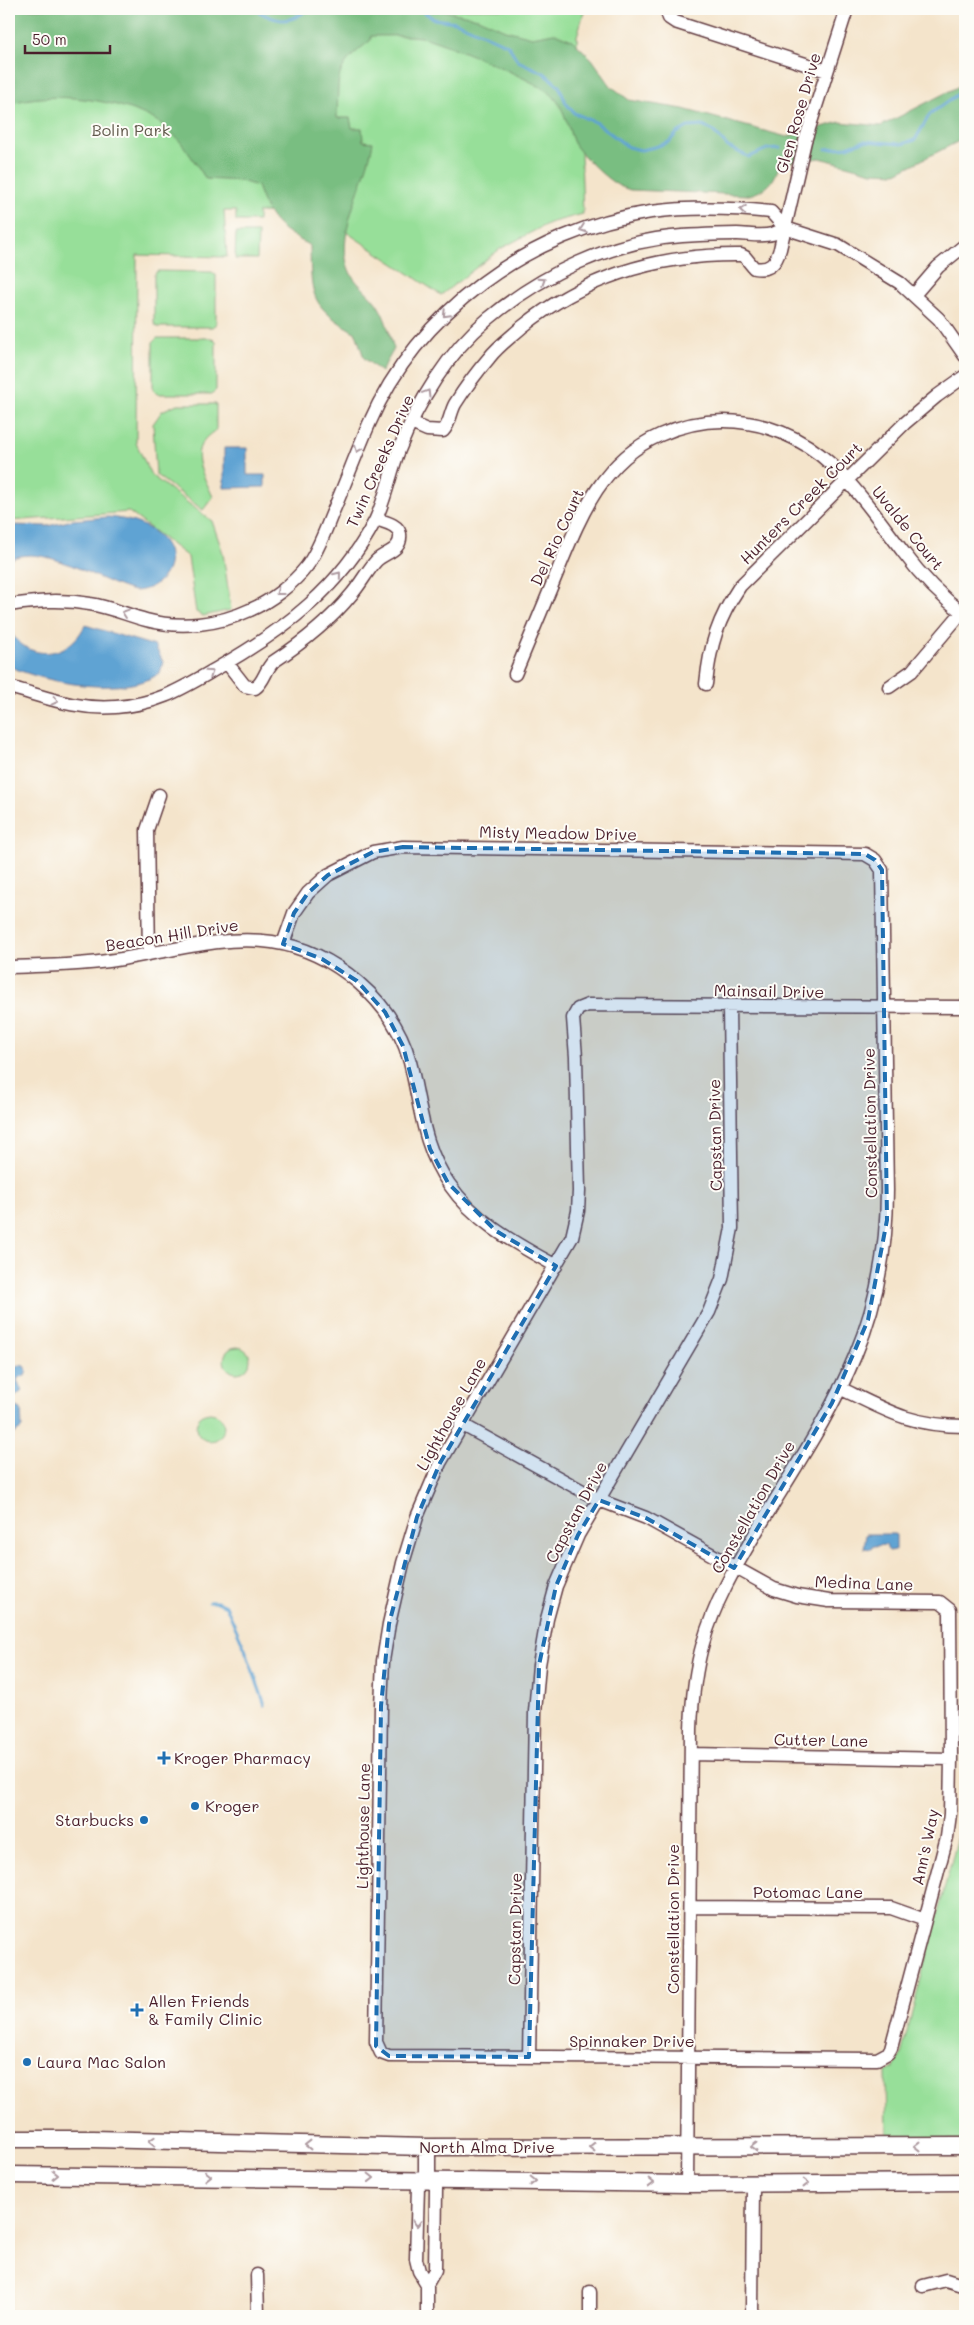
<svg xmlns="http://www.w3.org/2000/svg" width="974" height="2325" viewBox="0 0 974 2325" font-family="Mali,sans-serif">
	<rect width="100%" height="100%" fill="#fdfcf7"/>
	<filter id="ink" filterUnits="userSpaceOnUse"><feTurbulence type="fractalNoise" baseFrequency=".02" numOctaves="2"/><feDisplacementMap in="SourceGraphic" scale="10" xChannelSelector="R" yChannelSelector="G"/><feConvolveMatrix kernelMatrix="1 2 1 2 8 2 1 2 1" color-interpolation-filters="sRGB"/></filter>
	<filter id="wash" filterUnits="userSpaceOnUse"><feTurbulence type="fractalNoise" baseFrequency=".0096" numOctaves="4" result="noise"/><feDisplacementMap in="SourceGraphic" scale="20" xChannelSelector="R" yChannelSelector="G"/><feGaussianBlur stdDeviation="1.12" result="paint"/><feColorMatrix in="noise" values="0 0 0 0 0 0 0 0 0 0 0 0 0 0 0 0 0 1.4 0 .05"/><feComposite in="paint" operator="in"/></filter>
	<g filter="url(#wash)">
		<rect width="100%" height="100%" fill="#f4e4cb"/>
		<!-- green -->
		<path fill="#97df99" stroke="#707f62" d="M9,9h576l-8,27 6,178 -34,9 -49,26 -59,46 -122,-81 -61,-2v9h-22v-10h-12l3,46 -90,-2 -1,188 15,32 61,46 11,32 8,57 -28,6 -7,-4 -8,-55 -59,-45 -120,9z
			M236,233h22l-1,26h-22z
			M157,271l55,1 4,3v49l-4,3h-55l-3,-4v-48z
			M157,338h55l4,4v48l-4,4h-55l-4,-4v-48z
			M177,404h39v26c-31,19 -14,41 -3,67l-10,13 -47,-35 -3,-51 9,-13z
			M224 1360a13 13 0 1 1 26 0a13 13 0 1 1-26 0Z
			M196 1427a14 14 0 1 1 28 0a14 14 0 1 1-28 0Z
			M961,1825h4v316h-78l-1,-69 8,-4 7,-13z"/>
		<!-- forest -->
		<path fill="#79be81" stroke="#626e56" d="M9,9h426l43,9 27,12 27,7 22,-4 18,7 20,19 19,27 18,14 54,9 104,28 53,-15 41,4 84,-43v55l-69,35 -24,-1 -52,-14 -39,5c-8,19 -11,26 -32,32l-119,-5c-5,-2 -10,-3 -14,-6 -11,-6 -39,-33 -43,-43 -6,-16 -8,-32 -20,-45 -11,-13 -113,-56 -132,-59 -16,-2 -33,-1 -50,-1v4c-38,29 -32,33 -34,78h13l2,10h10l1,13 10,1c-6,38 -37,88 -25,125 5,17 25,27 32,42 7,12 10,27 14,40l-13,23 -17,-14 -8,-25c-46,-27 -45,-36 -46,-87 -34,-20 -40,-23 -53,-60l-16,-5 -35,-2c-13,-19 -26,-43 -46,-56 -36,-24 -111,-33 -151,-19z"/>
		<!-- water -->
		<path fill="#5ea3d3" stroke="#54617f" d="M224,448h23v27h18v12l-41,1z
			M108,517c20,2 42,7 55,24 18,24 -4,50 -29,50 -35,-8 -90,-50 -125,-31v-35l39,1 25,-6z
			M85,625l70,21 8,16 -3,11c-34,25 -116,10 -151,-7v-37c18,34 60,30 76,-4z
			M19,1365l5,1 3,5 -2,5 -6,1 -2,3 5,11 -7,6 -6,-3v-22z
			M9,1403l12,6 1,19 -9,7 -4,-1z
			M866,1534h28l2,1v15l-8,1 -2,-6 -13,1 -2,3 -7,-1z"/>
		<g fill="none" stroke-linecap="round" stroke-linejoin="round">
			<!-- stream -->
			<path stroke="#5ea3d3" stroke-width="3" d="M254,9c20,12 34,17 54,0
				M420,9l14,10 22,3 52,23 10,16 26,12 15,13 7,17 8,10 23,10 31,24 13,3 14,-3 14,-5 8,-9 11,-6 14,-1 10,4 16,17 21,10 18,-8 13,-1
				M826,149l21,-2 17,-6 38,3 13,-4 15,-26 35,-25
				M209,1602h8l9,4 19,43 20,56"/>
		</g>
	</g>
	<g filter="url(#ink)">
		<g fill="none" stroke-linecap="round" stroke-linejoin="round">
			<defs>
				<path id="minor" d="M666,9l3,9 6,4 152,49
					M914,295l24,-28 27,-22
					M411,423l16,7 16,1c7,-7 7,-18 12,-27 10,-16 21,-31 34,-46 9,-12 22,-21 33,-31 63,-51 138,-73 219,-72l4,2 9,11c16,3 22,-5 26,-19l25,-108 42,-132
					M9,605c28,-4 53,-6 81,-1 20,3 37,11 56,16 34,9 72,5 104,-10 21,-9 43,-26 57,-44 11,-15 18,-35 25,-52 13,-30 24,-60 37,-90 48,-112 161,-194 282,-212 39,-5 81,-4 120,0l14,16 53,17 62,38 39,36 26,37
					M227,663l18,23 10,2c9,-6 10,-18 18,-26 29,-19 56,-40 78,-67 9,-10 16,-24 25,-34 9,-9 26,-10 24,-27 -2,-10 -16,-12 -24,-15
					M515,674c14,-34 28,-67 42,-101 23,-56 44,-112 103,-138 20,-9 41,-14 63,-14 41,0 79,16 109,44 28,27 49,58 72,88 17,23 39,45 61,62
					M706,684c4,-40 12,-65 34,-98l165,-163 32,-27 28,-20
					M9,687c37,10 66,23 107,20 44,-3 68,-20 105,-41 64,-37 119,-78 154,-145 11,-23 15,-48 24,-71 19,-48 49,-98 89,-131 54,-45 123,-78 194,-83 18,-1 37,-2 55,-2 11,0 24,3 35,0 4,-1 9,-4 13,-6
					M889,687l23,-16 50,-59
					M283,944l11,-31 14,-20 20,-18 45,-23 30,-5 462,7 10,6 7,10 5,320c0,57 -10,114 -32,166 -26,63 -66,120 -100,178 -21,35 -41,70 -52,109 -8,28 -11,57 -12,86l-4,455
					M149,954l-2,-124 12,-35
					M9,967c38,-1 75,-2 113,-8 49,-8 100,-24 150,-17 62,9 122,59 138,120 11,43 12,84 39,122 27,39 66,59 107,82
					M840,1388c47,23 71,38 125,38
					M461,1424l138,76 47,18 128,71 23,7 32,5 111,1 10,8 1,149 -1,55 -3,23 -56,211 -3,5 -11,6 -488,-3 -8,-3 -5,-11 5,-336 2,-45 6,-37 14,-61 14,-46 23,-54 132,-226 6,-26 1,-20 -3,-134 -3,-39 5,-9 10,-4 377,2
					M691,1754l260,5
					M690,1907l201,1 34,12
					M529,2057l6,-345 4,-47 8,-46 9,-33 22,-51 131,-223 13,-33 10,-51 -3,-221
					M257,2275l1,41
					M923,2286l23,-6 19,6
					M590,2292v24
					M427,2316v-32l8,-14 1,-81v-3l-9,-7 -9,7 -2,73 3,12 8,13
					M752,2316l1,-133"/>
				<path id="major" d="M9,2139h84l334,8 538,-1
					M427,2147v32
					M9,2175l678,9 278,-2"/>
			</defs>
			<!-- minor casing -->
			<use href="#minor" stroke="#643d43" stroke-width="15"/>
			<!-- major casing -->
			<use href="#major" stroke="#643d43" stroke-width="19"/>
			<!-- minor -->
			<use href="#minor" stroke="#fff" stroke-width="12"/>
			<!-- major -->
			<use href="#major" stroke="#fff" stroke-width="16"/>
		</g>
		<!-- one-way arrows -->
		<defs><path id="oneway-chevron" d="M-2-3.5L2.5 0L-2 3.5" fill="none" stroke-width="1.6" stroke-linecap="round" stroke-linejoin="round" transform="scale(1.25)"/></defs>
		<g stroke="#ae9aa0">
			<use href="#oneway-chevron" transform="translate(743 210) rotate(-176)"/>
			<use href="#oneway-chevron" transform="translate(583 229) rotate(160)"/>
			<use href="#oneway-chevron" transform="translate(542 281) rotate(-33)"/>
			<use href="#oneway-chevron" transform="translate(446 314) rotate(135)"/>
			<use href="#oneway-chevron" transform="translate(427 393) rotate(-59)"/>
			<use href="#oneway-chevron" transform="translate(358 449) rotate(112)"/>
			<use href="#oneway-chevron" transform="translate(338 575) rotate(-51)"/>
			<use href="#oneway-chevron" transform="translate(279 592) rotate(143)"/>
			<use href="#oneway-chevron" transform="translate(125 613) rotate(-161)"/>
			<use href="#oneway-chevron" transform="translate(210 673) rotate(-34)"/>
			<use href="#oneway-chevron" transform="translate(55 701) rotate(14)"/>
			<use href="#oneway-chevron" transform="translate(152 2141) rotate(-178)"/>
			<use href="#oneway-chevron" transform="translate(308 2145) rotate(-180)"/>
			<use href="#oneway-chevron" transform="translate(917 2146) rotate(180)"/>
			<use href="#oneway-chevron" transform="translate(592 2147) rotate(180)"/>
			<use href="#oneway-chevron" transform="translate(754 2147) rotate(180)"/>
			<use href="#oneway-chevron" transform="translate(55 2175)"/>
			<use href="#oneway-chevron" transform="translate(208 2176) rotate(1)"/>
			<use href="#oneway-chevron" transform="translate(371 2178) rotate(1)"/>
			<use href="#oneway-chevron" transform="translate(533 2181) rotate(1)"/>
			<use href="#oneway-chevron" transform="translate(651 2183) rotate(1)"/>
			<use href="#oneway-chevron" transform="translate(806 2183)"/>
			<use href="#oneway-chevron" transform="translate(417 2223) rotate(91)"/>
		</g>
	</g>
	<!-- marked area -->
	<path fill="#1f6fb2" fill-opacity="0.2" stroke="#1f6fb2" stroke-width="4" stroke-dasharray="10 6" stroke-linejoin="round" d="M403,847l462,7 10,6 7,10 5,350 -19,100 -36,83 -98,165 -88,-50 -47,-18 -21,35 -22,51 -17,79 -10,392 -140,-1 -13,-10 5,-340 8,-82 28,-107 23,-54 116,-197 -60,-35 -48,-48 -18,-34 -27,-103 -18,-34 -28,-31 -35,-22 -39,-15 11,-31 14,-20 20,-18 45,-23z"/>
	<!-- markers -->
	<g fill="#1f6fb2" stroke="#fdfcf7" stroke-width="2">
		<path d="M161.5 1750.5h5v5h5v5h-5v5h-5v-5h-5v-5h5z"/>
		<circle cx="195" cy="1806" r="5"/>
		<circle cx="144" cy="1820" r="5"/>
		<path d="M134.5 2002.5h5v5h5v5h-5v5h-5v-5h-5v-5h5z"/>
		<circle cx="27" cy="2062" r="5"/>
	</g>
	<g text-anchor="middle" stroke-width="4" stroke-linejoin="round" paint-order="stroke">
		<!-- street labels -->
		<g font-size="16" fill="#4a1f2b" stroke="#fdfcf7">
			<text transform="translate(798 113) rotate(-74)" y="6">Glen Rose Drive</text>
			<text transform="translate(380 461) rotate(-66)" y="6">Twin Creeks Drive</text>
			<text transform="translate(801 503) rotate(-45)" y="6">Hunters Creek Court</text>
			<text transform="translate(908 528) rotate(51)" y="6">Uvalde Court</text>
			<text transform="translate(557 537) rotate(-65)" y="6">Del Rio Court</text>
			<text transform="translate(558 833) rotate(1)" y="6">Misty Meadow Drive</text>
			<text transform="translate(172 935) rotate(-9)" y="6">Beacon Hill Drive</text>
			<text transform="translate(769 991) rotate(1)" y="6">Mainsail Drive</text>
			<text transform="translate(870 1123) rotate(-91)" y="6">Constellation Drive</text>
			<text transform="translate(715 1135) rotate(-91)" y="6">Capstan Drive</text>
			<text transform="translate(451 1414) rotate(-61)" y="6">Lighthouse Lane</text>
			<text transform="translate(753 1507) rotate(-60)" y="6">Constellation Drive</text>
			<text transform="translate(576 1512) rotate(-62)" y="6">Capstan Drive</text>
			<text transform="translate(864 1583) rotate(2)" y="6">Medina Lane</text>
			<text transform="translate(821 1740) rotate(1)" y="6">Cutter Lane</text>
			<text transform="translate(363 1826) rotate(-89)" y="6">Lighthouse Lane</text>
			<text transform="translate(925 1847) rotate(-78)" y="6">Ann's Way</text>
			<text x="808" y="1898">Potomac Lane</text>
			<text transform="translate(673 1919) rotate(-90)" y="6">Constellation Drive</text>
			<text transform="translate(515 1929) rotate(-89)" y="6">Capstan Drive</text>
			<text x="632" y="2047">Spinnaker Drive</text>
			<text x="487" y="2153">North Alma Drive</text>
		</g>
		<!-- park labels -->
		<g font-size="16" fill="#61594c" stroke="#fdfcf7">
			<text x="131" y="136">Bolin Park</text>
		</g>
		<!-- poi labels -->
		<g font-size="16" fill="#4a1f2b" stroke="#fdfcf7" text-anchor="start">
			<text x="174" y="1764">Kroger Pharmacy</text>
			<text x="205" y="1812">Kroger</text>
			<text x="134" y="1826" text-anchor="end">Starbucks</text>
			<text x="148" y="2007">Allen Friends<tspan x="148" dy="18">&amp; Family Clinic</tspan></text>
			<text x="37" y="2068">Laura Mac Salon</text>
		</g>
	</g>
	<!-- margin -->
	<rect width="974" height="2325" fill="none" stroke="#fdfcf7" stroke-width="30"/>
	<!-- scale -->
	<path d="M25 45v8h85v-8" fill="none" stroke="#4a1f2b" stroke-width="2.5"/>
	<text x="32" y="45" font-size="15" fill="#4a1f2b" stroke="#fdfcf7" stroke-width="4" paint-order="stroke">50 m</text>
</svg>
